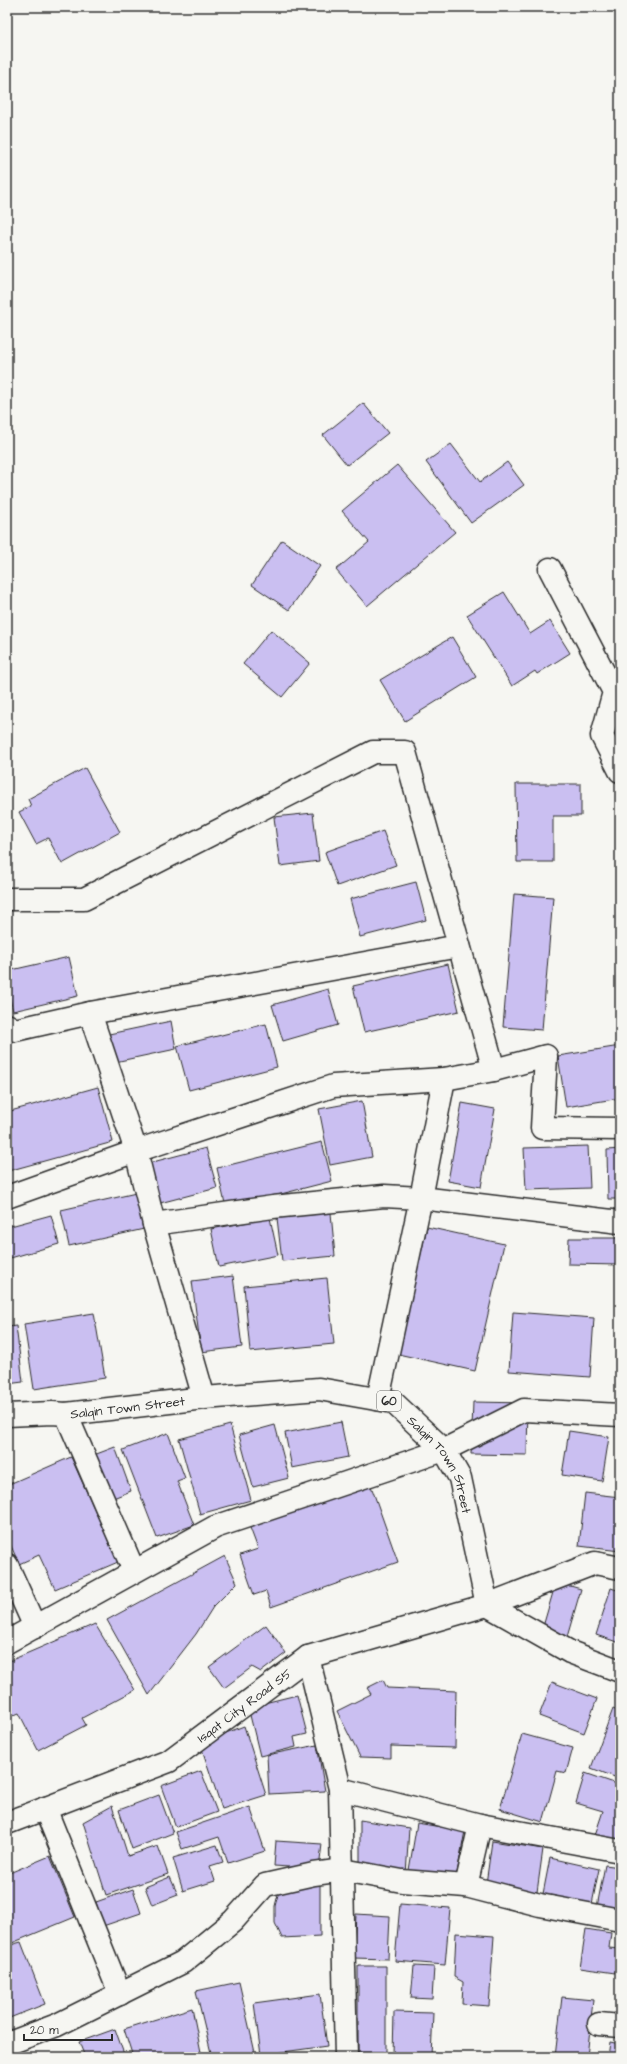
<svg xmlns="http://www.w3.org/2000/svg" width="627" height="2064" viewBox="0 0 627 2064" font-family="'Architects Daughter',sans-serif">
	<rect width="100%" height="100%" fill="#f6f6f2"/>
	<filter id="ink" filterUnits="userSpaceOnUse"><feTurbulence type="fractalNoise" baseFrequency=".025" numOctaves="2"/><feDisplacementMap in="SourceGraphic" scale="8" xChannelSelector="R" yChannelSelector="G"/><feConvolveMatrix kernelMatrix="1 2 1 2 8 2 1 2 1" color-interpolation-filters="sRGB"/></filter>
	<g filter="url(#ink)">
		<!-- building -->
		<path fill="#cabff1" stroke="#2b2b2b" d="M363,403l25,30 -41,32 -24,-30z
			M451,444l29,38 27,-20 17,23 -53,38 -45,-61z
			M397,465l58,67 -88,74 -31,-36 33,-28 -27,-31z
			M282,540l38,26 -31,44 -37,-25z
			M504,592l26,42 20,-13 20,32 -33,21 -2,-3 -23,15 -45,-71z
			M271,630l39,33 -28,34 -39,-33z
			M452,637l24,40 -71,44 -25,-41z
			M85,768l35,64 -58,32 -14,-26 -12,6 -17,-32 12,-6 -3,-7z
			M516,784h65v32h-28v46h-36z
			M313,813l6,48 -39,5 -6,-49z
			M383,831l13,34 -59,21 -12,-34z
			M416,882l10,38 -66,17 -10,-38z
			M514,894l39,3 -11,133 -39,-3z
			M69,957l9,39 -65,15 -6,-25v-15z
			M448,964l11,47 -95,21 -11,-46z
			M328,989l10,36 -55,16 -11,-36z
			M171,1021l5,28 -61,13 -6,-28z
			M266,1024l11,43 -88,23 -12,-44z
			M620,1046v52l-54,9 -8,-51z
			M98,1087l15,55 -105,29 -1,-59z
			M362,1101l10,56 -42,8 -11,-56z
			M462,1103l33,6 -14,78 -33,-6z
			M322,1142l10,39 -106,27 -9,-40z
			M588,1146l2,42 -64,2 -2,-42z
			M206,1148l11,40 -57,15 -11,-40z
			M620,1149v50h-12l-1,-49z
			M136,1193l8,36 -75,17 -8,-36z
			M331,1213l4,43 -53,5 -5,-43z
			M51,1215l8,29 -52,15v-32z
			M270,1218l8,37 -59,12 -8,-38z
			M427,1227l77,17 -29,127 -77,-17z
			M569,1238h51v27l-52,-1z
			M233,1276l9,71 -41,5 -9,-71z
			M327,1278l7,66 -84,8 -6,-66z
			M513,1312l81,6 -4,59 -81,-6z
			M94,1313l11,65 -71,11 -10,-65z
			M16,1326l7,56 -16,2v-57z
			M473,1402l55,1 -1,52 -56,-1z
			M341,1422l7,35 -56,11 -7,-35z
			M230,1425l21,75 -51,14 -21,-75z
			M275,1425l14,53 -36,9 -14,-52z
			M569,1431l40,6 -7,44 -40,-6z
			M168,1433l17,45 -8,3 17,44 -37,13 -34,-88z
			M115,1447l16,44 -28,11 -17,-44z
			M71,1457l47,105 -63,27 -16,-34 -20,9 -12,-27v-52z
			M370,1483l28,79 -127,45 -5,-16 -12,4 -14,-40 18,-6 -9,-24z
			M585,1493l35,4v54l-41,-5z
			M225,1556l12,27 -24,24 -17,27 -47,61 -42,-75z
			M556,1582l25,7 -14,48 -25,-7z
			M611,1588l9,3v52l-24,-8z
			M95,1624l40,66 -53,28 4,7 -48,25 -19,-37 -12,5v-56z
			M266,1625l20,28 -25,19 -9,-5 -28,21 -15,-21z
			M383,1680l4,8 69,3 -1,57 -64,-2v12l-31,-1 -23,-46 34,-17 -4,-6z
			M552,1682l45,17 -13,34 -45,-17z
			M297,1695l10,39 -13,3 2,10 -36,9 -12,-49z
			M613,1709l7,3v67l-29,-11z
			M244,1726l22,69 -44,14 -22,-66z
			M522,1734l51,14 -7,25 -9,-2 -14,51 -43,-13z
			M317,1745l8,46 -56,3 -2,-39z
			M201,1771l16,41 -41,15 -15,-41z
			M585,1773l35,12v61l-26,-8 9,-27 -27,-8z
			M159,1795l14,38 -41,16 -13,-39z
			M112,1806l16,50 30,-10 10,28 -62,21 -23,-73z
			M250,1807l15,44 -37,12 -9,-26 -37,12 -6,-17z
			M360,1820l49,8 -3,47 -46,-5z
			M417,1823l48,8 -9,47 -47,-8z
			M276,1841l46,3 -3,25 -45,-3z
			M492,1841l51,8 -6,43 -51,-8z
			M217,1845l6,17 -13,4 5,15 -32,10 -10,-33z
			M50,1856l25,61 -68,28v-71z
			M550,1858l49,11 -8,40 -49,-10z
			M605,1865l15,2v49l-24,-4z
			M170,1877l8,18 -26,10 -7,-18z
			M320,1881v55l-38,2 -7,-15v-17l5,-19z
			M133,1889l8,24 -38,13 -7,-24z
			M400,1904l50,4 -5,57 -50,-4z
			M356,1914l34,2 -2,43 -34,-1z
			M586,1929l25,4 -2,15 10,1 -4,24 -35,-5z
			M456,1933l38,3 -5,70 -27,-2 1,-22 -9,-5z
			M21,1942l24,62 -38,15v-73z
			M358,1966h28v87h-28z
			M414,1966l20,1 -2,32 -21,-1z
			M619,1981h1v31h-5z
			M239,1982l17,75h-44l-16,-66z
			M320,1994l7,52 -66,9 -7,-52z
			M562,1997l31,3 -6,57h-32z
			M192,2008l10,49h-69l-9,-28z
			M394,2012l39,1 -2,43 -38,-1z
			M115,2029l10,28h-40l-6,-15z
			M610,2042l10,2v13h-12z"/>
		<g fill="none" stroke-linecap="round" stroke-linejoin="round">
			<defs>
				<g id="minor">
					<path d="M550,569l64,123 -12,44 18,35"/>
					<path d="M7,899h77l289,-147h32l89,318 -50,9 -111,7 -197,65 -129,46"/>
					<path d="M90,1013l46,138 18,73 50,174"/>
					<path d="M7,1025l8,5 75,-17 369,-67"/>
					<path d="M494,1070l52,-14 -4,72 78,1"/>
					<path d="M154,1224l119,-17 111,-11 37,2 199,24"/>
					<path d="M378,1399l43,-201 23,-119"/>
					<path d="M66,1414l68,157"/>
					<path d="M7,1565l28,62"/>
					<path d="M7,1642l208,-115 229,-77 80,-40 96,5"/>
					<path d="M308,1657l32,132 6,268"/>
					<path d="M340,1789l140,36 140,26"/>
					<path d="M45,1808l75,186"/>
					<path id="s1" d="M7,1823l162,-62 139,-104 179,-52 108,-42 25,5"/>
					<path d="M466,1886l14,-61"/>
					<path d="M599,2024l21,2"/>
					<path d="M7,2044l50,-19 126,-63 50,-41 32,-36 49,-11 29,-4 59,11 64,5 74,19 80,15"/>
				</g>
				<g id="major">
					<path id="s2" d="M7,1415l45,-2 14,1 138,-16 115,-9 74,13 51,48 16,28 27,127 83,47 50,19"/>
				</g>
			</defs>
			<!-- minor casing -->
			<use href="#minor" stroke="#2b2b2b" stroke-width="25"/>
			<!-- major casing -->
			<use href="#major" stroke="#2b2b2b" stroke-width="25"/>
			<!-- minor -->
			<use href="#minor" stroke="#f6f6f2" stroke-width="22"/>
			<!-- major -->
			<use href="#major" stroke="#f6f6f2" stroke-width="22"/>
		</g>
	</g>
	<g text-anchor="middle" stroke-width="3" stroke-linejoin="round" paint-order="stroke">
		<!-- shield labels -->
		<rect fill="#f6f6f2" stroke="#686867" stroke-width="1" x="377" y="1391" width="24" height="20" rx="3"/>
		<g font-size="12" font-weight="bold" fill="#2b2b2b">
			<text x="389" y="1405">60</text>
		</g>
		<!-- street labels -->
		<g font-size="13" fill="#2b2b2b" stroke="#f6f6f2">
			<text dy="5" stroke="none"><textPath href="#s2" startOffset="121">Salqin Town Street</textPath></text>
			<text dy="5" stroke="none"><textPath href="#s2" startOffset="469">Salqin Town Street</textPath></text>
			<text dy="5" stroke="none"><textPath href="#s1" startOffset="267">Isqat City Road S5</textPath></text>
		</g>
	</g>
	<!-- margin -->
	<rect width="627" height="2064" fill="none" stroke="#f6f6f2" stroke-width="24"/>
	<rect x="12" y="12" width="603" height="2040" fill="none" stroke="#2b2b2b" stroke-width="1.5" filter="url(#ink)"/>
	<!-- scale -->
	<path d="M24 2034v6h88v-6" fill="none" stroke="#2b2b2b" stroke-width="2"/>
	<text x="30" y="2034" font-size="12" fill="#2b2b2b" stroke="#f6f6f2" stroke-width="3" paint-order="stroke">20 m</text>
</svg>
